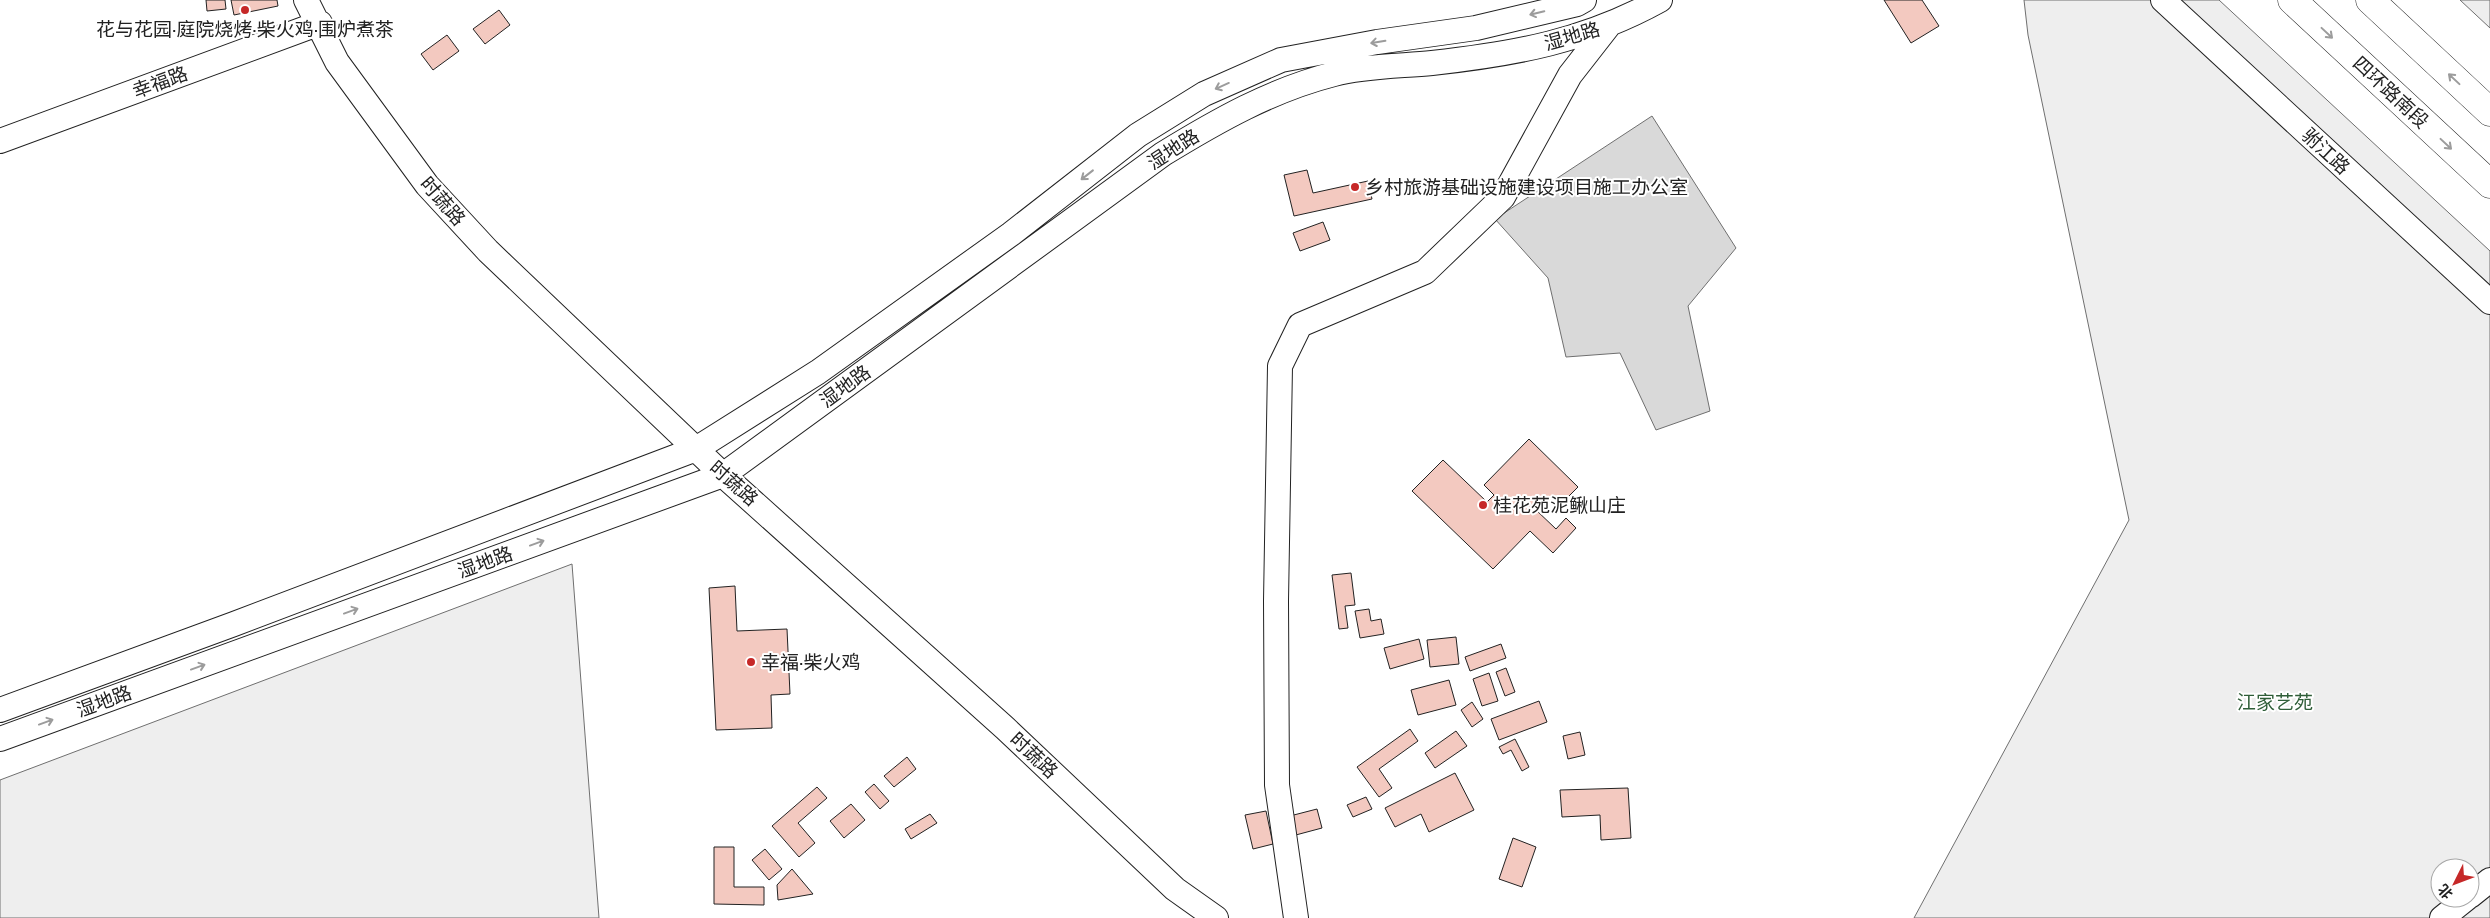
<svg xmlns="http://www.w3.org/2000/svg" width="2490" height="918" viewBox="0 0 2490 918" font-family="Mulish,'Noto Sans SC',sans-serif">
	<rect width="100%" height="100%" fill="#fff"/>
	<!-- green -->
	<path fill="#eee" stroke="#6f6f6f" fill-rule="evenodd" d="M2024,0h195l271,251v667h-576l215,-398 -101,-485zM2440,868h30v30h-30z
		M2460,0h30v28z
		M572,564l27,354h-599v-138z"/>
	<!-- water -->
	<path fill="#d9d9d9" stroke="#6f6f6f" d="M1652,116l84,132 -48,58 22,105 -54,19 -36,-77 -54,4 -18,-79 -53,-59z"/>
	<!-- building -->
	<path fill="#f3c9c0" stroke="#222" d="M206,0h19l1,9 -19,2z
		M231,0h46l1,6 -44,9z
		M1884,0h38l17,26 -28,17z
		M499,10l11,15 -25,19 -12,-15z
		M447,35l12,16 -26,19 -12,-16z
		M1307,170l6,23 55,-12 4,18 -78,17 -10,-41z
		M1323,222l7,18 -30,11 -7,-18z
		M1529,439l49,48 -21,21 -10,-10 -12,11 21,20 10,-11 10,10 -23,25 -23,-22 -37,38 -81,-78 31,-31 44,42 7,-7 -10,-10z
		M1351,573l4,32 -10,1 3,22 -9,1 -7,-54z
		M735,586l2,45 50,-2 3,65 -19,1 1,33 -56,2 -7,-142z
		M1369,609l2,12 10,-2 3,15 -24,4 -5,-27z
		M1456,637l3,27 -29,3 -3,-27z
		M1419,639l5,20 -34,10 -6,-21z
		M1501,644l5,14 -36,13 -5,-14z
		M1506,668l9,24 -10,4 -9,-24z
		M1489,673l9,28 -16,5 -9,-27z
		M1449,680l7,25 -38,10 -7,-25z
		M1539,701l8,21 -48,18 -8,-21z
		M1472,702l11,17 -11,8 -11,-17z
		M1410,729l8,12 -39,28 13,19 -13,9 -22,-30z
		M1456,731l11,15 -32,22 -10,-15z
		M1580,732l5,23 -17,4 -5,-23z
		M1515,739l14,28 -7,4 -11,-21 -8,4 -4,-7z
		M907,757l9,12 -22,18 -10,-11z
		M1455,773l19,37 -45,22 -8,-18 -26,13 -10,-19z
		M874,784l15,17 -9,8 -15,-17z
		M817,787l10,11 -29,25 17,20 -16,14 -27,-31z
		M1628,788l3,50 -30,2 -1,-25 -38,2 -2,-27z
		M1366,797l6,12 -19,8 -6,-12z
		M851,804l14,16 -21,18 -14,-17z
		M1317,809l5,19 -30,8 -6,-19z
		M1266,811l7,33 -20,5 -8,-34z
		M930,814l7,9 -26,16 -6,-10z
		M1513,838l23,9 -14,40 -23,-8z
		M714,847h20v40h30v18l-50,-1z
		M765,849l17,20 -13,11 -17,-20z
		M792,869l21,25 -35,6 -1,-15z"/>
	<g fill="none" stroke-linecap="round" stroke-linejoin="round">
		<defs>
			<path id="minor" d="M306,0l31,62 90,123 61,66 235,224 282,253 170,161 41,29
				M2163,0l327,302
				M0,141l320,-118
				M0,710l234,-86 462,-175 122,-77 193,-138 127,-99 66,-41 77,-34 96,-18 99,-14 101,-24 7,-4
				M0,739l723,-264 440,-321c54,-33 108,-64 171,-80 29,-8 67,-8 98,-11 83,-9 154,-22 228,-63
				M2470,896l20,-16
				M1296,918l-19,-133 -1,-184 4,-235 20,-41 125,-53 78,-75 67,-122 39,-50
				M2442,918l25,-20"/>
			<path id="highway" d="M2292,0l198,184
				M2370,0l120,112"/>
		</defs>
		<!-- minor casing -->
		<use href="#minor" stroke="#222" stroke-width="26"/>
		<!-- highway casing -->
		<use href="#highway" stroke="#222" stroke-width="29"/>
		<!-- minor -->
		<use href="#minor" stroke="#fff" stroke-width="24"/>
		<!-- highway -->
		<use href="#highway" stroke="#fff" stroke-width="28"/>
	</g>
	<!-- one-way arrows -->
	<defs><path id="oneway-shaft" d="M-6 0H5M1.5-3L5.5 0L1.5 3" fill="none" stroke-width="1.6" stroke-linecap="round" stroke-linejoin="round" transform="scale(1.25)"/></defs>
	<g stroke="#9c9c9c">
		<use href="#oneway-shaft" transform="translate(1537 13) rotate(167)"/>
		<use href="#oneway-shaft" transform="translate(2327 33) rotate(43)"/>
		<use href="#oneway-shaft" transform="translate(1378 42) rotate(171)"/>
		<use href="#oneway-shaft" transform="translate(2454 79) rotate(-137)"/>
		<use href="#oneway-shaft" transform="translate(1222 86) rotate(156)"/>
		<use href="#oneway-shaft" transform="translate(2446 144) rotate(43)"/>
		<use href="#oneway-shaft" transform="translate(1087 175) rotate(142)"/>
		<use href="#oneway-shaft" transform="translate(537 543) rotate(-20)"/>
		<use href="#oneway-shaft" transform="translate(351 611) rotate(-20)"/>
		<use href="#oneway-shaft" transform="translate(198 667) rotate(-20)"/>
		<use href="#oneway-shaft" transform="translate(46 722) rotate(-20)"/>
	</g>
	<!-- markers -->
	<g fill="#c62828" stroke="#fff" stroke-width="2">
		<circle cx="245" cy="10" r="5"/>
		<circle cx="1355" cy="187" r="5"/>
		<circle cx="1483" cy="505" r="5"/>
		<circle cx="751" cy="662" r="5"/>
	</g>
	<g text-anchor="middle" stroke-width="4" stroke-linejoin="round" paint-order="stroke">
		<!-- poi labels -->
		<g font-size="19" fill="#222" stroke="#fff" text-anchor="start">
			<text x="245" y="36" text-anchor="middle">花与花园·庭院烧烤·柴火鸡·围炉煮茶</text>
			<text x="1365" y="194">乡村旅游基础设施建设项目施工办公室</text>
			<text x="1493" y="512">桂花苑泥鳅山庄</text>
			<text x="761" y="669">幸福·柴火鸡</text>
		</g>
		<!-- street labels -->
		<g font-size="19" fill="#222" stroke="#fff">
			<text transform="translate(1572 36) rotate(-16)" y="7">湿地路</text>
			<text transform="translate(160 82) rotate(-20)" y="7">幸福路</text>
			<text transform="translate(2391 92) rotate(43)" y="7">四环路南段</text>
			<text transform="translate(1173 149) rotate(-33)" y="7">湿地路</text>
			<text transform="translate(2326 151) rotate(43)" y="7">驸江路</text>
			<text transform="translate(443 201) rotate(49)" y="7">时蔬路</text>
			<text transform="translate(845 386) rotate(-36)" y="7">湿地路</text>
			<text transform="translate(734 483) rotate(41)" y="7">时蔬路</text>
			<text transform="translate(485 562) rotate(-20)" y="7">湿地路</text>
			<text transform="translate(104 701) rotate(-20)" y="7">湿地路</text>
			<text transform="translate(1034 755) rotate(43)" y="7">时蔬路</text>
		</g>
		<!-- park labels -->
		<g font-size="19" fill="#2f5e38" stroke="#fff">
			<text x="2275" y="709">江家艺苑</text>
		</g>
	</g>
	<!-- north arrow -->
	<g transform="translate(2455 883) rotate(228)"><circle r="24" fill="#ffffff" stroke="#a7a7a7"/>
	<path d="M0-4L9 19L0 12L-9 19Z" fill="#c62828"/>
	<text y="-8" font-size="14" font-weight="bold" text-anchor="middle" fill="#222222">北</text>
	</g>
</svg>
